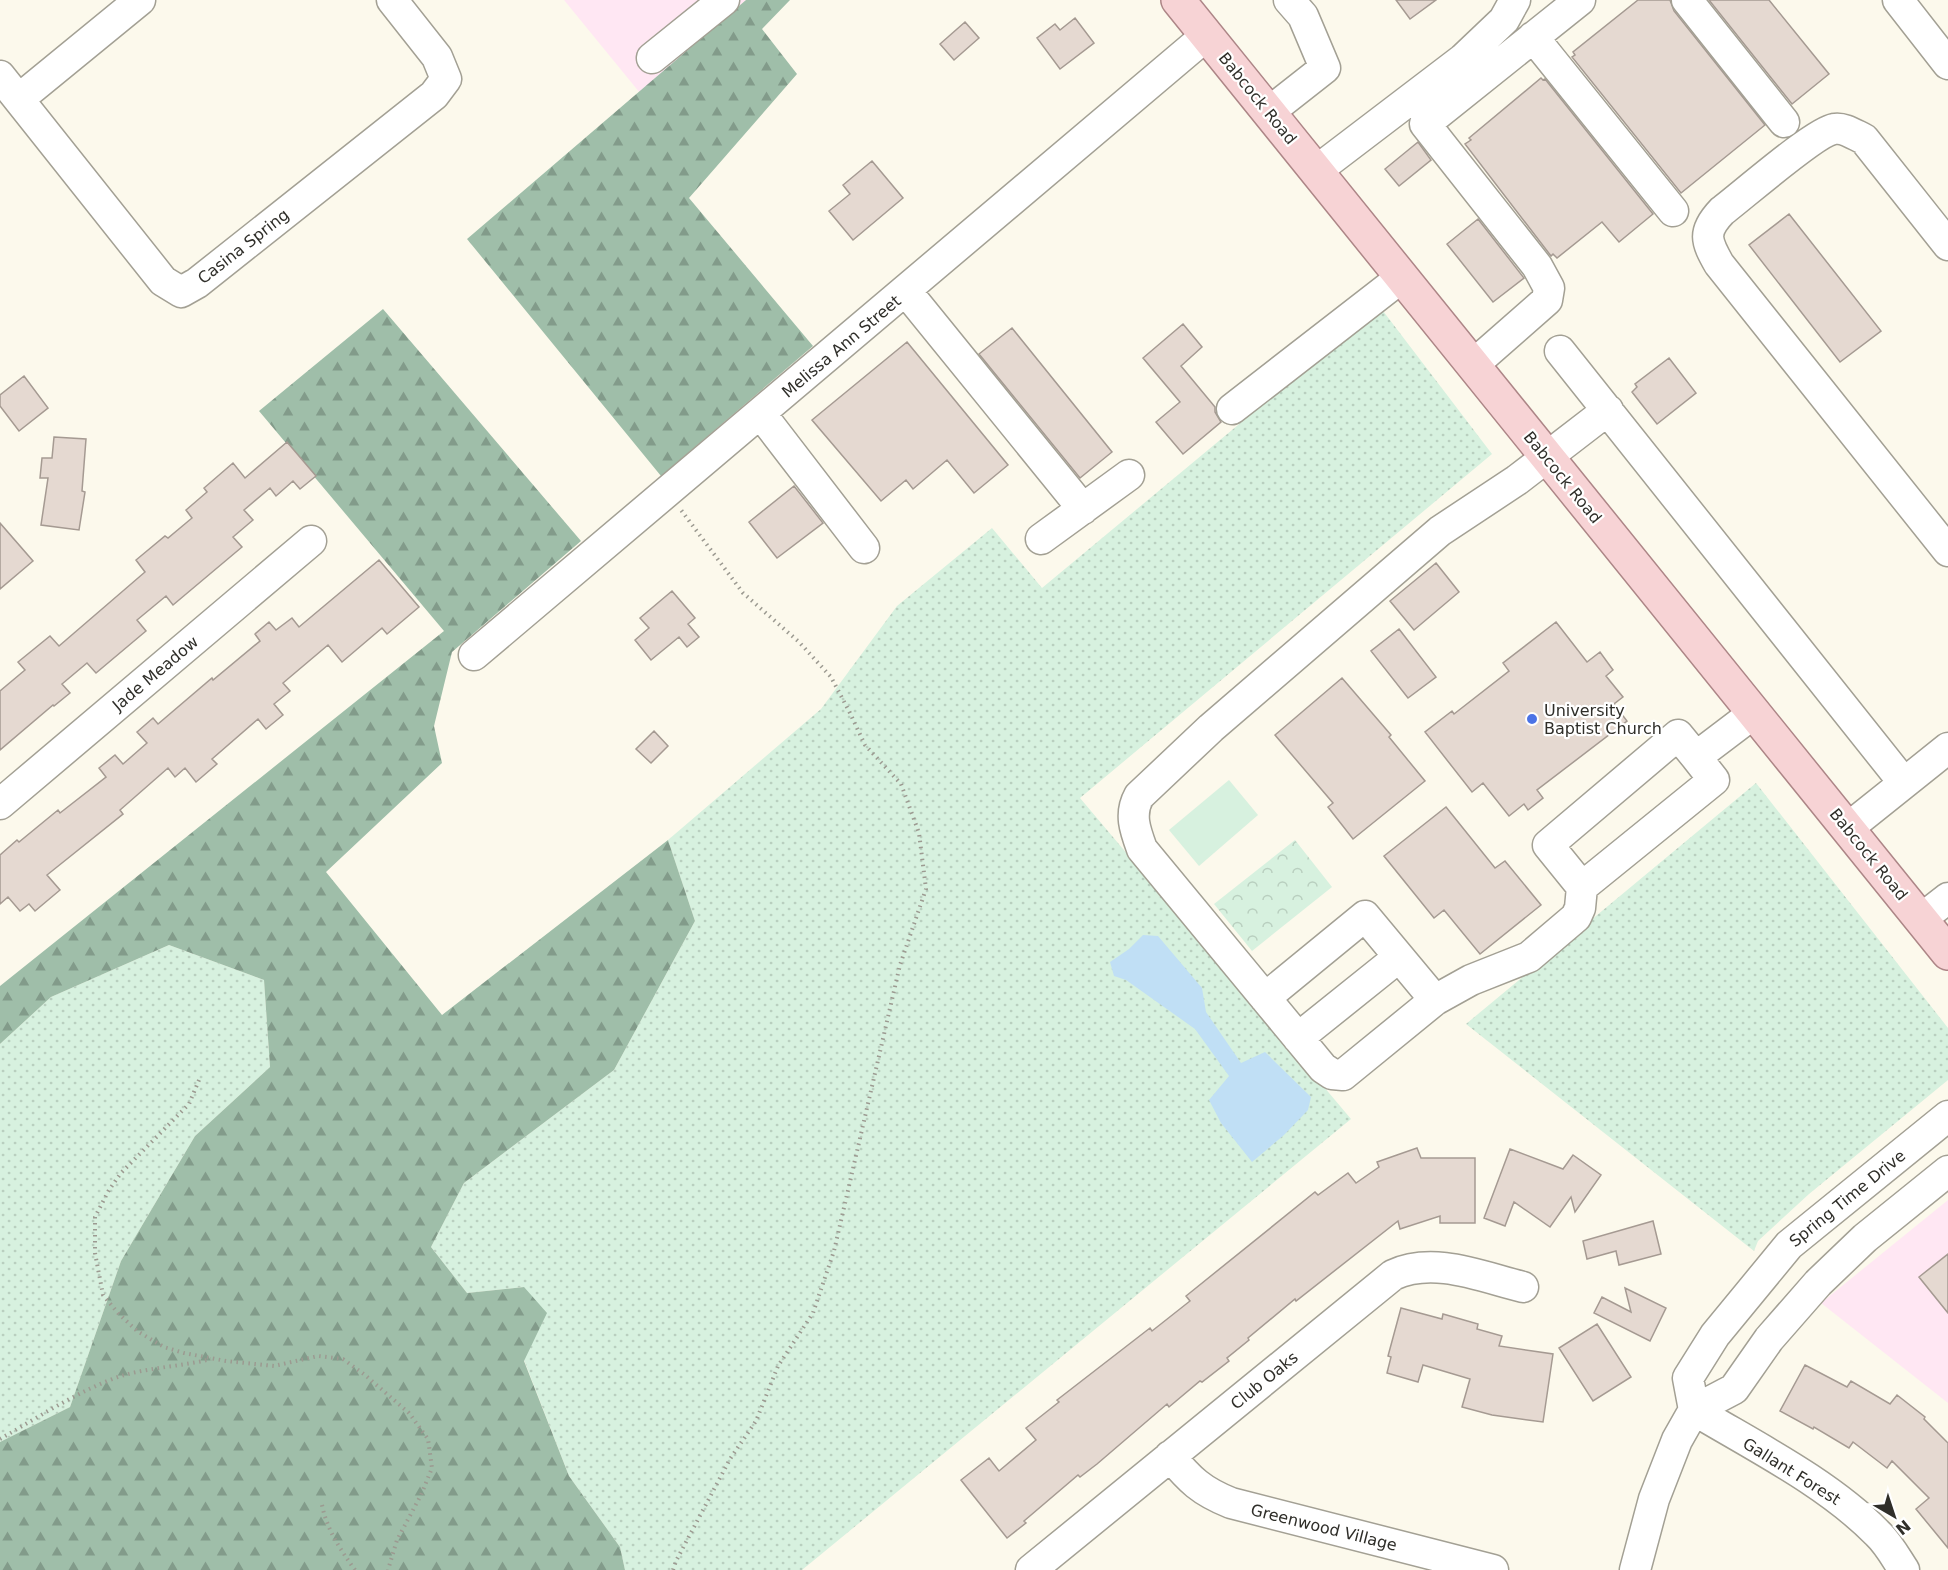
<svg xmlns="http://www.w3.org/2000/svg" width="1948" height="1570" viewBox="0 0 1948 1570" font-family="'DejaVu Sans',sans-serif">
	<defs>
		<pattern id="grass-dots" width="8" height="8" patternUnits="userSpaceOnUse" patternTransform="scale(1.5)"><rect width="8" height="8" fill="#d7f1df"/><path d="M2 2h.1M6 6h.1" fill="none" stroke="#b9cfbf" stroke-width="1.8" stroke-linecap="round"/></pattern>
		<pattern id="forest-firs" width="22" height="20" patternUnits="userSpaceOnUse" patternTransform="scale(1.5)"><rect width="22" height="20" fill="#9fbea9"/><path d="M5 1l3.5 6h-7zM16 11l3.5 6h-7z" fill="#829b8a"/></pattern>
		<pattern id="park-crowns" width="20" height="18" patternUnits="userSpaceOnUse" patternTransform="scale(1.5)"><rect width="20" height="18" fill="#d7f1df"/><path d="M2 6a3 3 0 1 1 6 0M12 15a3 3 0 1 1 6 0" fill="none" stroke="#b9cfbf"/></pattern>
	</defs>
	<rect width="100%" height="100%" fill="#fcf9ec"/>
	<!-- commercial -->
	<path fill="#ffe7f3" d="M564,0h182l-106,93z
		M1948,1200v203l-127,-100z"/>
	<!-- grass -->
	<path fill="url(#grass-dots)" d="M1380,307l112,147 -412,344 271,321 -549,451h-177l-5,-23 -51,-71 -45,-116v-73l-57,6 -36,-46 33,-64 150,-113 81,-149 -27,-81 153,-131 76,-103 95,-78 50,60z
		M1756,783l192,245v52l-139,114 -51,47 -4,10 -288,-227z
		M169,945l95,35 6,87 -75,69 -74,125 -51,146 -70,35v-398l51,-47z"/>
	<!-- forest -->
	<path fill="url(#forest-firs)" d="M746,0h44l-28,29 35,45 -108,124 124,148 -152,130 -194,-237z
		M383,309l198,232 -129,111 -18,74 8,37 -116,109 116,143 226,-175 27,81 -81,149 -150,113 -33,64 36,46 57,-6 23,26 -23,48 45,115 51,71 5,23h-625v-128l70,-35 51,-146 74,-125 75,-69 -6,-87 -95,-35 -118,52 -51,47v-58l444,-355 -185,-220z"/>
	<!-- park -->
	<path fill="url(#park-crowns)" d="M1295,840l37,47 -80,64 -38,-47z"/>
	<!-- pitch -->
	<path fill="#d7f1df" d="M1229,780l29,35 -59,51 -30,-36z"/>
	<!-- water -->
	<path fill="#c0dff5" d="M1143,935l15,1 44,52 4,24 35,51 24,-11 46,45 -3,13 -24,25 -32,27 -31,-39 -12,-23 20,-24 -34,-47 -69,-49 -12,-4 -4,-14 19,-13z"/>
	<!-- building -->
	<path fill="#e5d9d1" stroke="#a59a92" stroke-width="1.5" d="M1396,0h40l-26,19z
		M1638,0h32l4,11 91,114 -84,68 -109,-136 3,-2 -2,-3z
		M1709,0h60l60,74 -37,30z
		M1075,18l19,25 -34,26 -23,-31 18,-14 5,6z
		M965,22l14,16 -25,22 -14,-16z
		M1541,78l2,2 2,-1 108,135 -34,28 -17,-20 -45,36 -4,-4 -2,2 -86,-112 6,-4 -2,-2z
		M1418,142l13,18 -32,26 -14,-17z
		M872,161l31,37 -50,42 -24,-29 21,-17 -7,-9z
		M1789,214l92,117 -41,31 -91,-117z
		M1478,219l46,59 -31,24 -46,-58z
		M1183,324l19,23 -21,19 34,41v5l6,10 -38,32 -27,-32 24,-20 -37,-44z
		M1012,328l100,124 -32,26 -101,-124z
		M907,342l101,123 -34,28 -27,-33 -34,29 -7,-9 -25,21 -69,-81z
		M1669,358l27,35 -39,31 -25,-32 5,-5 -2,-3z
		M24,376l24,32 -29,23 -19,-25v-11z
		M54,437l32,2 -4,52 3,1 -6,38 -38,-5 7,-47h-8l2,-20h10z
		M287,442l29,34 -16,13 -7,-8 -17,15 -6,-8 -26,22 9,10 -20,17 9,10 -69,58 -7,-9 -29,24 9,11 -50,42 -9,-10 -25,21 8,9 -16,13 -1,-1 -53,45v-59l25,-21 -7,-8 32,-26 9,10 86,-74 -9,-12 29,-24 3,2 24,-20 -6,-8 21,-18 -3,-4 29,-25 12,15z
		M794,486l29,37 -46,35 -28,-36z
		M0,523l33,38 -33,28z
		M379,560l40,47 -32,27 -5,-6 -40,34 -14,-17 -45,38 7,8 -16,13 9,11 -17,14 -8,-10 -46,40 5,5 -21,18 -11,-14 -10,9 -7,-9 -48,42 3,4 -76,61 13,15 -25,21 -6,-7 -9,7 -12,-14 -8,7v-49l17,-15 2,2 39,-32 2,3 46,-36 -7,-9 16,-13 8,9 24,-21 -10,-11 16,-14 5,6 54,-46 1,2 47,-39 -5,-7 14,-12 7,8 16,-12 7,9z
		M1436,563l23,29 -45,38 -24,-29z
		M672,591l23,27 -7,6 11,13 -12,10 -8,-10 -28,23 -16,-20 14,-12 -9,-10z
		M1556,622l31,40 13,-10 13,18 -7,6 17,21 -9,7 13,17 -90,69 6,8 -15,12 -4,-6 -15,12 -26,-33 -11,9 -47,-60 27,-21 2,3 55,-43 -6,-8z
		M1399,629l37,48 -28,21 -37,-47z
		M1342,678l49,57 -2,2 36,44 -72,58 -25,-32 5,-4 -58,-68z
		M654,731l14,15 -17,17 -15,-14z
		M1446,807l49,61 10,-7 36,44 -61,49 -36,-44 -10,8 -50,-62z
		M1417,1148l4,10h54v65h-35v-7l-40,13 -2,-8 -102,80 -1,-2 -47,39 1,2 -22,18 2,3 -27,21 -2,-1 -31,26 -2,-3 -70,60 -17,13 -2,-2 -54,46 2,2 -19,15 -46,-58 28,-22 10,13 37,-31 -10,-12 33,-26 -2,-2 93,-72 2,3 38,-30 -4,-5 129,-104 3,3 30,-22 8,10 23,-16 -2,-5z
		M1510,1149l53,20 10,-14 28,20 -26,37 -4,-15 -21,30 -36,-25 -9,24 -21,-8z
		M1653,1221l8,33 -42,11 -3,-14 -29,8 -4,-18z
		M1948,1254v59l-29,-36z
		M1625,1288l41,20 -16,33 -56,-28 8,-16 29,15z
		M1401,1308l41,11 1,-5 35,10 -1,5 25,7 -3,10 54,8 -10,68 -51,-7 -30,-8 8,-28 -47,-14 -5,17 -31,-9 4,-16 -3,-1z
		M1597,1324l34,53 -38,24 -34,-53z
		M1805,1365l42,22 4,-6 39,23 7,-9 28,22 -1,2 24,24v105l-32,-39 13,-11 -37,-37 -5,7 -34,-26 -4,6 -35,-21 -1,2 -33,-18z"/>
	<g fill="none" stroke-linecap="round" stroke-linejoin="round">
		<defs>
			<path id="minor" d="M1687,0l97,122
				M1898,0l50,64
				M1533,37l140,174
				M652,58l72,-58
				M0,76l163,205 18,11 16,-9 237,-188 12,-16 -9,-22 -45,-57
				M19,99l121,-99
				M1269,112l56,-44 -22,-52 -14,-16
				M1316,171l147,-112 41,-39 11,-20
				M1948,245l-84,-106c-9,-4 -20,-12 -30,-10 -19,3 -92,67 -112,82 -20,21 -16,30 -3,53l229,287
				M906,291l177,218
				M1560,351l344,432
				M1473,365l74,-65 2,-12 -12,-22 -112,-142 155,-124
				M1232,409l170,-132
				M1608,410l-91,70 -77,51 -229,197 -72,68c-10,18 -4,34 3,53l181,219 9,6 11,1 92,-75 36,-20 58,-23 47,-40 4,-9 2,-21 132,-107 -18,-23 58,-44
				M761,414l103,134
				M1041,539l88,-64
				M474,655l733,-620
				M0,804l311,-263
				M1848,828l100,-80
				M1582,887l-34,-42 130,-110 18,22
				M1921,919l27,-21
				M1265,998l100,-82 70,84
				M1298,1038l101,-81
				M1694,1410l-6,-32 27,-43 74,-90 159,-129
				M1694,1410c60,36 134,73 183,123 11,10 19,25 27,37
				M1170,1456c20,24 31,35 61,47l262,67
				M1031,1570l362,-295c41,-19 89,2 130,12
				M1635,1570l19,-71 23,-59 17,-30 40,-21 35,-50 49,-56 47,-45 83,-67"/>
			<path id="major" d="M1178,0l770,953"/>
		</defs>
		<!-- minor casing -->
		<use href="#minor" stroke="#a3a094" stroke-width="33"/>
		<!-- major casing -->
		<use href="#major" stroke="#ad8687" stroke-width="36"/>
		<!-- path -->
		<path stroke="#9c9a91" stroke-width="4" stroke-dasharray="1.5 4.5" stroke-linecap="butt" d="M199,1080l-10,24 -68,69 -12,17 -14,27v36l8,42 15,18 19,18 27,16 20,6 42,8 48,5 44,-10 25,3 22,16 44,38 19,26 4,29 -11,27 -24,45 -9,30
			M0,1439c37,-21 75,-46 115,-61 32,-11 65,-11 96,-19
			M322,1505c5,25 18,44 33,65
			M673,1570l3,-9 54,-102 26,-38 22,-55 35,-53 21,-62 66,-286 26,-76 -7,-56 -18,-49 -36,-39 -16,-34 -18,-34 -32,-35 -56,-49 -62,-83"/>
		<!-- minor -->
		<use href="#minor" stroke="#fff" stroke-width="30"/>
		<!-- major -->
		<use href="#major" stroke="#f7d3d5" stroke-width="33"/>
	</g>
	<!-- markers -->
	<circle fill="#4b73e6" stroke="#fff" stroke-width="2" cx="1532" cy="719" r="6"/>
	<g text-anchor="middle" stroke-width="4.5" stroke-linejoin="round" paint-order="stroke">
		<!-- street labels -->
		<g font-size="16" fill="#2f2e29" stroke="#fff">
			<text transform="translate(1258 98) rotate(51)" y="6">Babcock Road</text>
			<text transform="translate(243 246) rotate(-38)" y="6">Casina Spring</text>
			<text transform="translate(841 346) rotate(-40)" y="6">Melissa Ann Street</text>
			<text transform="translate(1563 477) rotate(51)" y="6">Babcock Road</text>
			<text transform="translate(155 673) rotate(-40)" y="6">Jade Meadow</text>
			<text transform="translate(1869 854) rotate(51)" y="6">Babcock Road</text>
			<text transform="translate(1847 1198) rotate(-39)" y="6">Spring Time Drive</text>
			<text transform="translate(1264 1380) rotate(-39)" y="6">Club Oaks</text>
			<text transform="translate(1792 1471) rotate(32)" y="6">Gallant Forest</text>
			<text transform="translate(1324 1527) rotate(14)" y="6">Greenwood Village</text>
		</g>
		<!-- poi labels -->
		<g font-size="16" fill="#2f2e29" stroke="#fff" text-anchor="start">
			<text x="1544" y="716">University<tspan x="1544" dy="18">Baptist Church</tspan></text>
		</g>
	</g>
	<!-- north arrow -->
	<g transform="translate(1894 1516) rotate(141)" stroke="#ffffff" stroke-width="4.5" paint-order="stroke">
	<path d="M0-4.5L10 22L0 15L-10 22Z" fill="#2f2e29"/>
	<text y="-9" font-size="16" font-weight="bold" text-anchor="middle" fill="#2f2e29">N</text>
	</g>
</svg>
